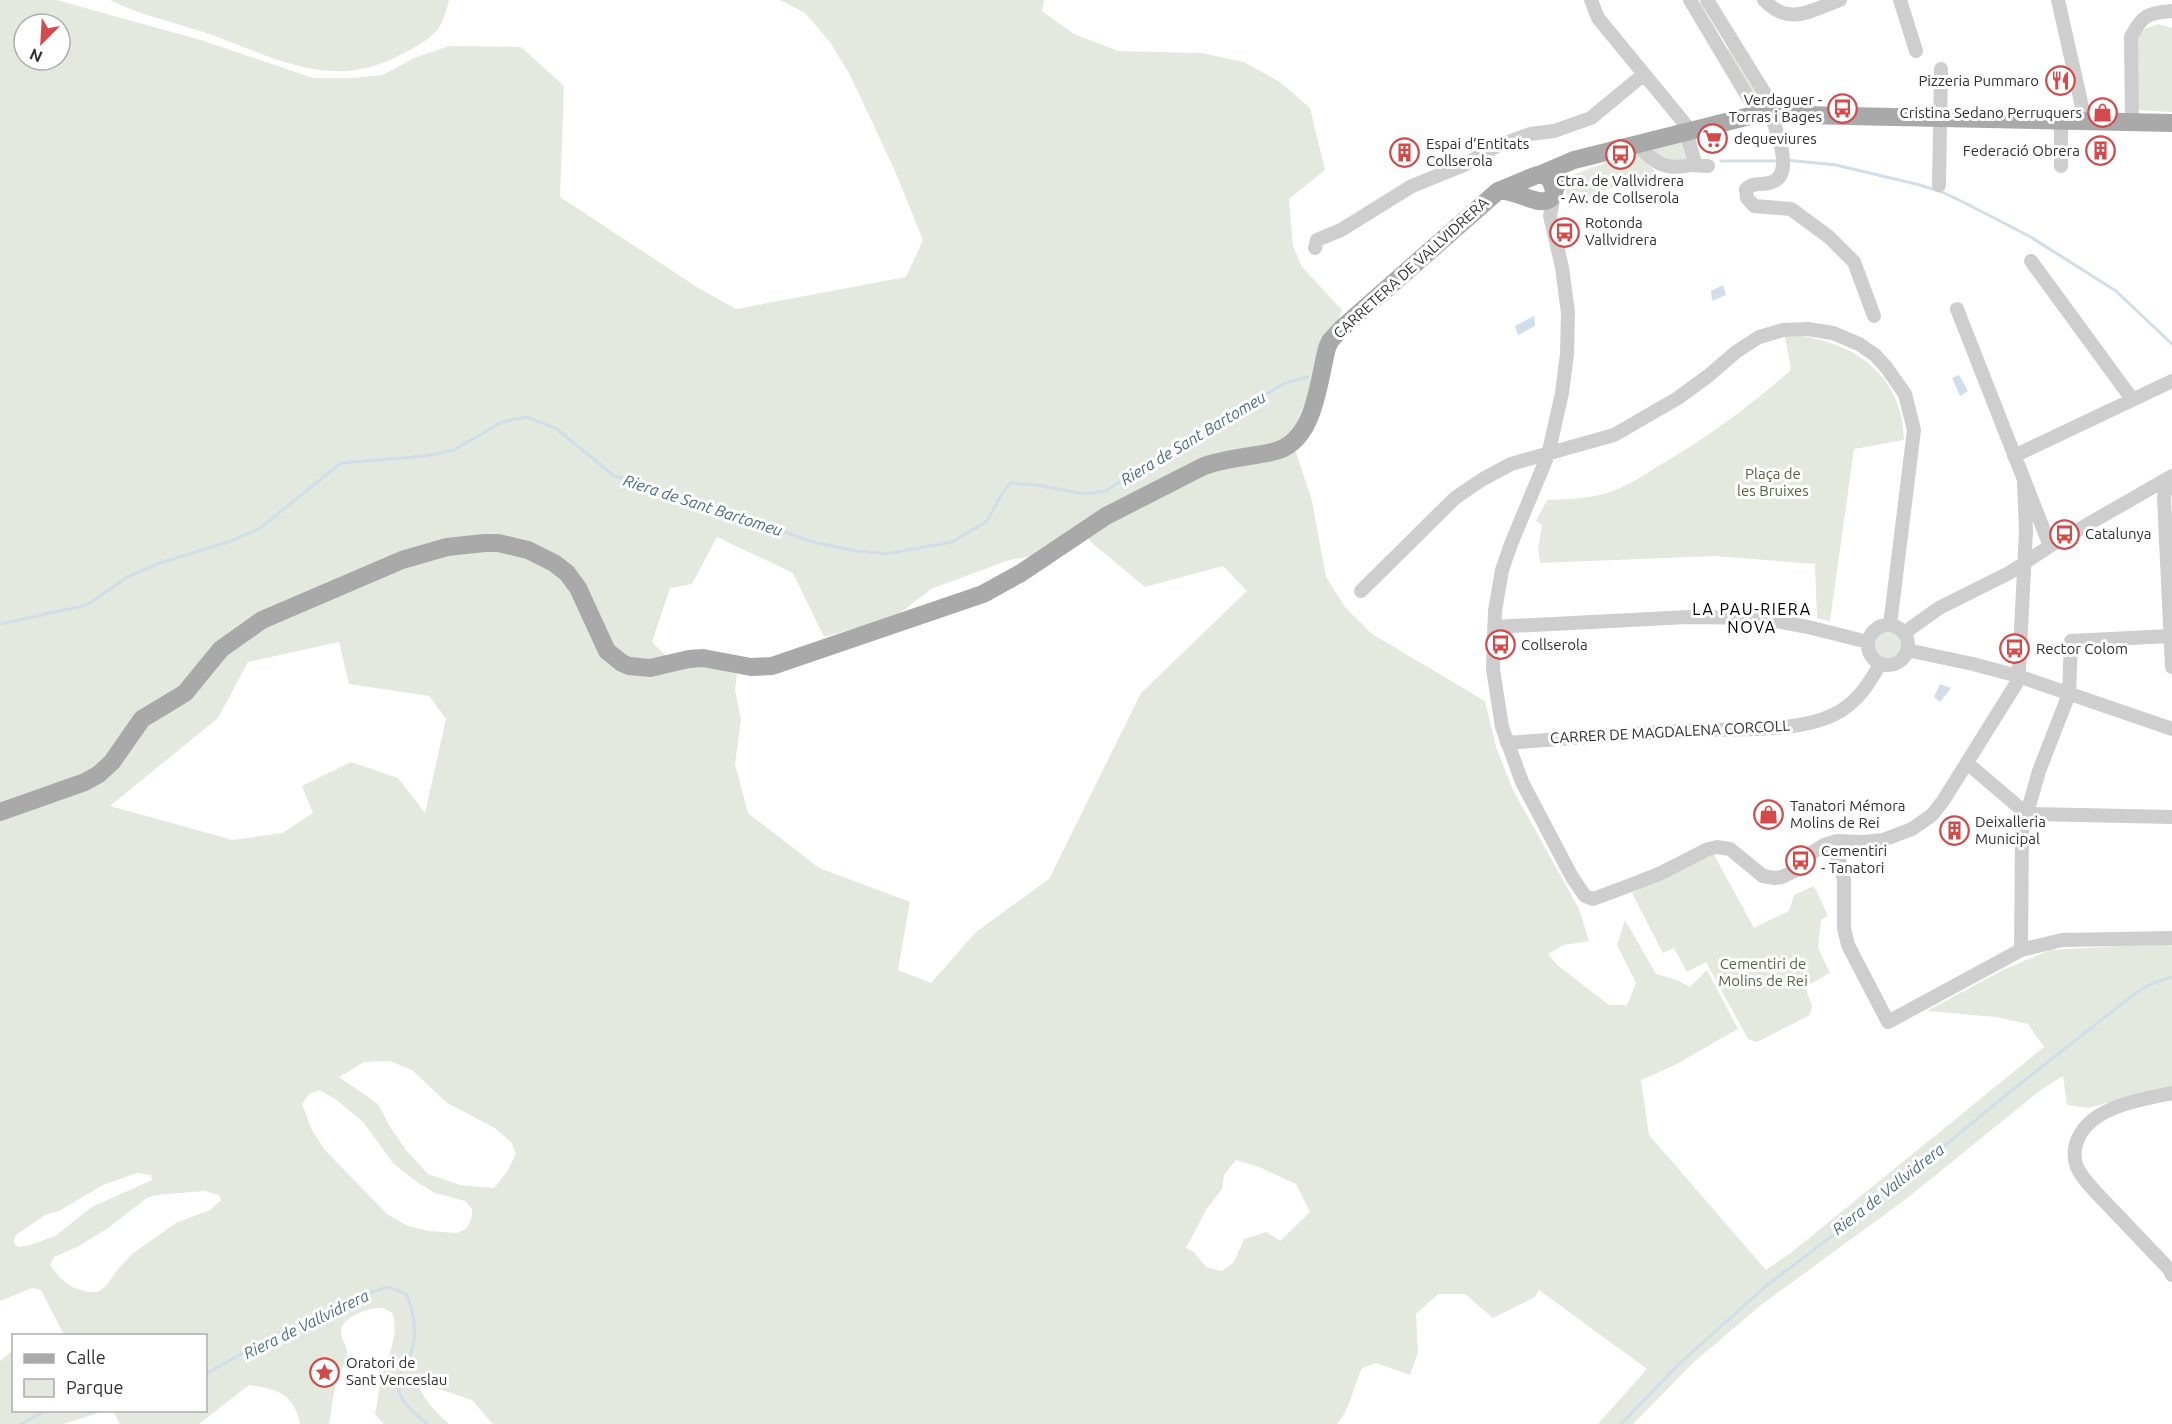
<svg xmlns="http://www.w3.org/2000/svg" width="2172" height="1424" viewBox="0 0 2172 1424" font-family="Ubuntu,sans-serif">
	<rect width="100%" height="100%" fill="#fff"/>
	<!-- green -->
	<path fill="#e3e9de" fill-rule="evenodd" d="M0,0h56l145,40 112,38h39l31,-3 31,-17 35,-12 72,1 43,39 -4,111 140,92 36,20 170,-32 17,-37 -28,-69 -45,-96 -20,-33 -25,-29 -25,-13h264l-2,11 32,23 44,17 84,2 42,9 36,20 30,26 15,62 -36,29 4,47 9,21 40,43 -51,127 21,64 14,76 19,30 27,27 113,67 11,46 17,43 66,119 10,32 -25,4 -16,9 9,11 52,40h18l9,-22 -19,-38 8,-25 31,54 21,6 13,7 17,-17 31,59 -65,37 -32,14 8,55 117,135 26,-18 252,-205 -16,-23 -32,-7 -69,-6 76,-41 47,-20 122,-7v143l-84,22 -21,-3 -4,-29 -21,13 -136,110 -145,106 -67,57 -61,62h-35l49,-55 -108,-79 -4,7 -42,21 -28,-24h-27l-22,20 2,38 -8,23 -34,-12 -14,5c-7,15 -14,46 -25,56h-844l-21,-24 -54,-18c3,16 19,31 31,42h-65l-9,-10c3,-12 3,-26 7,-37 6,-21 18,-43 10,-64 -4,-3 -8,-5 -13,-5 -10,0 -37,9 -38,22 -1,9 8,16 6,27 -1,8 -7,13 -10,21 -4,15 -5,31 -8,46h-29c-6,-31 -23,-35 -51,-39l-50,39h-79l-7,-13 93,-1v-74l-142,-1 -23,-45 -9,-2 -32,13zM24,24h36v36h-36zM1080,527l12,16 53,44 78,-21 24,25 -106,102 -92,186 -73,53 -45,51 -33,-13 12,-68 -91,-34 -71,-55 -13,-49 6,-44 -6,-30 2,-16 -72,-19 -13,-13 18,-54 22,-4 25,-47 76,36 31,64 71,-20 36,-28 78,-29 28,-5zM339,642l10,42 80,12 17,23 -21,94 -27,-35 -47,-16 -49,24 11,27 -31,20 -49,7 -123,-34 108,-88 30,-56zM390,1061l22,9 35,33 48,25 16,14 5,12 -10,19 -12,15 -34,-3 -32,-11 -22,-24 -16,-23 -12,-23 -39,-27 25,-15zM320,1090l18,11 26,22 29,40 24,19 18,11 30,8 7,8v7l-5,12 -10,5 -28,-2 -21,-5 -21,-12 -63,-65 -12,-19 -10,-26 7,-10zM1236,1160l23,7 37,17 14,28 -30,29 -14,-9 -22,7 -10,23 -12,9 -16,-4 -12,-15 -8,-4 20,-38 16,-21 2,-14zM137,1173l14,2 1,5 -60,27 -37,29 -25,9 -11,2 -5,-3v-5l2,-4 29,-20 14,-4 44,-26zM204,1191l15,4 2,5 -11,10 -34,13 -44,31 -14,15 -12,17 -8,6h-11l-15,-5 -12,-9 -10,-13 4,-8 23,-10 28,-17 42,-32 10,-3z
		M110,0h339c-2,8 -5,18 -9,26 -8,13 -26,22 -40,29 -68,37 -126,2 -191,-21 -33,-12 -68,-18 -99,-34z
		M2158,24l14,4v84l-38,-2v-72l10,-9z
		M1732,47l32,52 -7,4 -32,-52z
		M1682,139l6,23 -26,3 -14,-19z
		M1637,153l23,23 -49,12 -41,17 -8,-26 40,-15z
		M1802,336c57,9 101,42 102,104l-50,9 -24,172 -13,-3 -2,-54 -100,-8 -175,7 -2,-14 4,-24 -6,-4 11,-21c20,-1 40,-1 60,-7 18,-5 37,-18 53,-28 47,-27 90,-59 131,-95l-6,-33z
		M1874 645a14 14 0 1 1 28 0a14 14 0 1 1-28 0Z
		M1712,851l42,77 35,-17 5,-16 20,-9 14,30 -7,4 -3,28 12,25 -25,14 7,19 -2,9 -53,27 -9,-3 -42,-77 -19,10 -13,-24 -11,5 -31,-60z
		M13,1350l1,60 91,1 -42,13h-63v-63z"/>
	<!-- water -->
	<path fill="#d0dee9" d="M1723,285l3,10 -14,6 -1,-10z
		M1534,316l1,10 -17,9 -3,-9z
		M1959,375l9,16 -8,5 -8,-18z
		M1940,684l11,4 -11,14 -6,-5z"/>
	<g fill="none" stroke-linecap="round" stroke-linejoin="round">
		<!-- stream -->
		<path stroke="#d0dee9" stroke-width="3" d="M1786,160l50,5 84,20 22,7 23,11 64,33 87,55 56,53
			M1721,161h58
			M0,624l87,-19 40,-28 33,-14 71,-22 28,-12 82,-66 85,-7 28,-6 48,-28 25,-5 30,12 57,47 97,28 98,37 42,9 34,4 67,-12 35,-21 13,-24 10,-14 27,2 47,9 21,-3 180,-108 23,-6
			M206,1374l63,-36 85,-41 35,-10 17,7c9,18 12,45 3,64 -4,10 -14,18 -11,30 3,15 18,26 29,36
			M21,1424l26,-14
			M1621,1424l59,-61 86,-77 99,-75 146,-120 126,-99 16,-9 19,-6"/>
		<!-- minor -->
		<path stroke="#cecece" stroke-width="14" d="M1591,0l7,18 92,112
			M1690,0l68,114
			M1707,0l70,113
			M1764,0c26,27 47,10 76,0
			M1900,0l16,51
			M2058,0l27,120
			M1770,113c6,16 25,61 2,69 -10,4 -18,-1 -26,7l1,9 7,8 37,3 38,28 25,25 20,54
			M2132,122l-1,-85c11,-22 17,-24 41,-26
			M1636,144c20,19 27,27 56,21l2,-6 -8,-27
			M1692,165l16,1
			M2061,166v-46
			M1939,185l2,-116
			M1554,194l-4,22 12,51 6,46 -1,41 -5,39 -14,62 -37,89 -9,26 -7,41 -2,58 9,58 20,55 50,95 13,19 8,3 43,-16 25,-10 47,-24 9,-2 13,2 33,27 12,2 7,-1 15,-7 13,-16 14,-9 13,-4 27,1 19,-2 29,-11 20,-14 11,-14 73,-117 3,-15 7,-138 -2,-49
			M1315,248l2,-8 24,-10 71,-44 52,-21 33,-19 33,-12 24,-3 37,-13 52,-43
			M2031,261l101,138
			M1957,309l93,237
			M2014,456l158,-75
			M2172,477l-7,15 -1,6 8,169
			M1361,591l94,-93 28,-19 28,-15 103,-29 64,-37 30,-22 28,-24 23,-15 24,-7 25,-1 25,4 26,11 16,11 11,12 19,27 9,36 -24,195
			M1868 645a20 20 0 1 1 40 0a20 20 0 1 1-40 0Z
			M1494,627l194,-10 71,1 49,9 60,15
			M1904,633l35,-25 70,-35 41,-27 122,-70
			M1907,650l66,14 45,12 154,53
			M1507,743c64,-5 128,-10 192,-13 40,-1 101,2 136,-16 22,-11 34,-30 45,-50
			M1967,763l60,51 145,3
			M1830,843l9,16 5,21v48l4,17 40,77 133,-72 41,-10 110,-2
			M2021,950l1,-119 17,-60 30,-77 2,-53 99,-5
			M2172,1093c-33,7 -85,14 -96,51 -2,8 -2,16 1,23 7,15 21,27 32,39 20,21 40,42 60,63l3,6"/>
		<!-- major -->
		<path stroke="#a9a9a9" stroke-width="18" d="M1539,175l35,-15 184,-46 414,9
			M1500,191c17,-2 40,18 51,7 4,-5 5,-13 7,-18
			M0,812l85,-30 14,-8 13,-12 30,-43 43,-26 36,-44 41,-29 140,-60 45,-13 38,-4h13l30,7 26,13 13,10 11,15 29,63 15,12 7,3 21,2 39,-9 14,-1 48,9 21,-1 211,-72 38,-21 85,-57 98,-50c22,-8 45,-9 68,-14 43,-8 46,-69 55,-104l3,-7 12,-13 156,-137 39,-16h6l7,4 4,11"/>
	</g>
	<!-- icons -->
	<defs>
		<symbol id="restaurant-ring" viewBox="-11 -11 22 22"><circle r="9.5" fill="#fff" stroke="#d24a4a" stroke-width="1.5"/><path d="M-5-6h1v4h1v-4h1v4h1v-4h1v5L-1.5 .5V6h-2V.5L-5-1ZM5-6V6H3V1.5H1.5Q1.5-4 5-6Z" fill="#d24a4a"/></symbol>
		<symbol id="bus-ring" viewBox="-11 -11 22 22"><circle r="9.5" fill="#fff" stroke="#d24a4a" stroke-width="1.5"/><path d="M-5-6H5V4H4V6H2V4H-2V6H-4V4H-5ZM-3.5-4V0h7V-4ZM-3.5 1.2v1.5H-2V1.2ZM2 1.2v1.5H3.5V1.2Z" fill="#d24a4a"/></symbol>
		<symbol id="shop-ring" viewBox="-11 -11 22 22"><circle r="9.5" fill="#fff" stroke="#d24a4a" stroke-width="1.5"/><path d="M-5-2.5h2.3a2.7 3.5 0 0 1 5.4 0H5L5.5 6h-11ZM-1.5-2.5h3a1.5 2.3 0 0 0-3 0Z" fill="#d24a4a"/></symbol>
		<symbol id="supermarket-ring" viewBox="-11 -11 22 22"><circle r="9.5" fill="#fff" stroke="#d24a4a" stroke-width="1.5"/><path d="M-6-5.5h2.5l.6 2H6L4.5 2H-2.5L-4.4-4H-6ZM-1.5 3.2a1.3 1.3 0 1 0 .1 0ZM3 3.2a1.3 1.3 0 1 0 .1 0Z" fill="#d24a4a"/></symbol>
		<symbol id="building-ring" viewBox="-11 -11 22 22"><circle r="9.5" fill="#fff" stroke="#d24a4a" stroke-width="1.5"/><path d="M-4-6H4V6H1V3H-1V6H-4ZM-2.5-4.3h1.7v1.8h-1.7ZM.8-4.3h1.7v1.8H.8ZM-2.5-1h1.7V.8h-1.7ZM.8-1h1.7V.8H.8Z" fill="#d24a4a"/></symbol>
		<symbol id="sight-ring" viewBox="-11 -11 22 22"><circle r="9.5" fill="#fff" stroke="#d24a4a" stroke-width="1.5"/><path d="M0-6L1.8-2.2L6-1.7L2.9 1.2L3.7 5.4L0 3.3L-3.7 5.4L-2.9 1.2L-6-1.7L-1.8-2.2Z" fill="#d24a4a"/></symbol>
	</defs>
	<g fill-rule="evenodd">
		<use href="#restaurant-ring" x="2044" y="64" width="33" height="33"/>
		<use href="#bus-ring" x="1826" y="92" width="33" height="33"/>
		<use href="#shop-ring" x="2086" y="96" width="33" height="33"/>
		<use href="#supermarket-ring" x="1696" y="122" width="33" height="33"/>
		<use href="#building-ring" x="2084" y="134" width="33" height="33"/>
		<use href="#building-ring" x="1388" y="136" width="33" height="33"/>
		<use href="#bus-ring" x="1604" y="138" width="33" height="33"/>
		<use href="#bus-ring" x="1548" y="216" width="33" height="33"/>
		<use href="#bus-ring" x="2048" y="518" width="33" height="33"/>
		<use href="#bus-ring" x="1484" y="628" width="33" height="33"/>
		<use href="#bus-ring" x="1998" y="632" width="33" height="33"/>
		<use href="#shop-ring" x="1752" y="798" width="33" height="33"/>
		<use href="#building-ring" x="1938" y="814" width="33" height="33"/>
		<use href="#bus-ring" x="1784" y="844" width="33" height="33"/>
		<use href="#sight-ring" x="308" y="1356" width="33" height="33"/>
	</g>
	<g text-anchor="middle" stroke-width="6" stroke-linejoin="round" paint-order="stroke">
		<!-- poi labels -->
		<g font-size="15" fill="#313131" stroke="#fff" text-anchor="start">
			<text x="2039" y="86" text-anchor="end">Pizzeria Pummaro</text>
			<text x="1822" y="105" text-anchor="end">Verdaguer -<tspan x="1822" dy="17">Torras i Bages</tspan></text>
			<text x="2082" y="118" text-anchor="end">Cristina Sedano Perruquers</text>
			<text x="1734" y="144">dequeviures</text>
			<text x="1426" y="149">Espai d’Entitats<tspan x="1426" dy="17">Collserola</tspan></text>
			<text x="2080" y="156" text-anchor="end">Federació Obrera</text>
			<text x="1620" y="186" text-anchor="middle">Ctra. de Vallvidrera<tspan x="1620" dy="17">- Av. de Collserola</tspan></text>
			<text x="1585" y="228">Rotonda<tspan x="1585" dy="17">Vallvidrera</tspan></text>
			<text x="2085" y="539">Catalunya</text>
			<text x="1521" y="650">Collserola</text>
			<text x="2036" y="654">Rector Colom</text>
			<text x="1790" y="811">Tanatori Mémora<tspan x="1790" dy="17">Molins de Rei</tspan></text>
			<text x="1975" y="827">Deixalleria<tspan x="1975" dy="17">Municipal</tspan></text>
			<text x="1821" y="856">Cementiri<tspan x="1821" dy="17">- Tanatori</tspan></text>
			<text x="346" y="1368">Oratori de<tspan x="346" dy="17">Sant Venceslau</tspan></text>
		</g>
		<!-- street labels -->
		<g font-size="15" fill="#313131" stroke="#fff">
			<text transform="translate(1411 268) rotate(-42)" y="5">CARRETERA DE VALLVIDRERA</text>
			<text transform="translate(1670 732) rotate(-3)" y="5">CARRER DE MAGDALENA CORCOLL</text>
		</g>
		<!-- park labels -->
		<g font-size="15" fill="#526843" stroke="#fff">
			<text x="1773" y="479">Plaça de<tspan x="1773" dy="17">les Bruixes</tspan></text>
			<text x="1763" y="969">Cementiri de<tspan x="1763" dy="17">Molins de Rei</tspan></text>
		</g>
		<!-- water labels -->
		<g font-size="16" font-style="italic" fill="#486c8b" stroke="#fff">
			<text transform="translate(1193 438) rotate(-31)" y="6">Riera de Sant Bartomeu</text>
			<text transform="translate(703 505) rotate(18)" y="6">Riera de Sant Bartomeu</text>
			<text transform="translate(1888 1189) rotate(-38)" y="6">Riera de Vallvidrera</text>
			<text transform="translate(306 1324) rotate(-26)" y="6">Riera de Vallvidrera</text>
		</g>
		<!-- neighbourhood labels -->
		<g font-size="16" letter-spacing="1.5" fill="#000" stroke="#fff">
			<text x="1752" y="615">LA PAU-RIERA<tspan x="1752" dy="18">NOVA</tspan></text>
		</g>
	</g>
	<!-- legend -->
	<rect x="12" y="1334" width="195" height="78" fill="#ffffff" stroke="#adadad" stroke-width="1.5"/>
	<rect x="24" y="1354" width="30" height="9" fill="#a9a9a9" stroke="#adadad" stroke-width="1.5"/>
	<text x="66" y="1364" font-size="18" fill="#313131">Calle</text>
	<rect x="24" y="1379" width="30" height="18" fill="#e3e9de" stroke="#adadad" stroke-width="1.5"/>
	<text x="66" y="1394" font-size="18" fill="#313131">Parque</text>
	<!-- north arrow -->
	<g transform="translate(42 42) rotate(204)"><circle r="28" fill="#ffffff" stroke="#adadad" stroke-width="1.5"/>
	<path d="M0-4.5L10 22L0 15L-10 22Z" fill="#d24a4a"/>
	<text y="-9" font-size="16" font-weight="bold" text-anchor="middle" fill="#313131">N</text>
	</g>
</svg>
